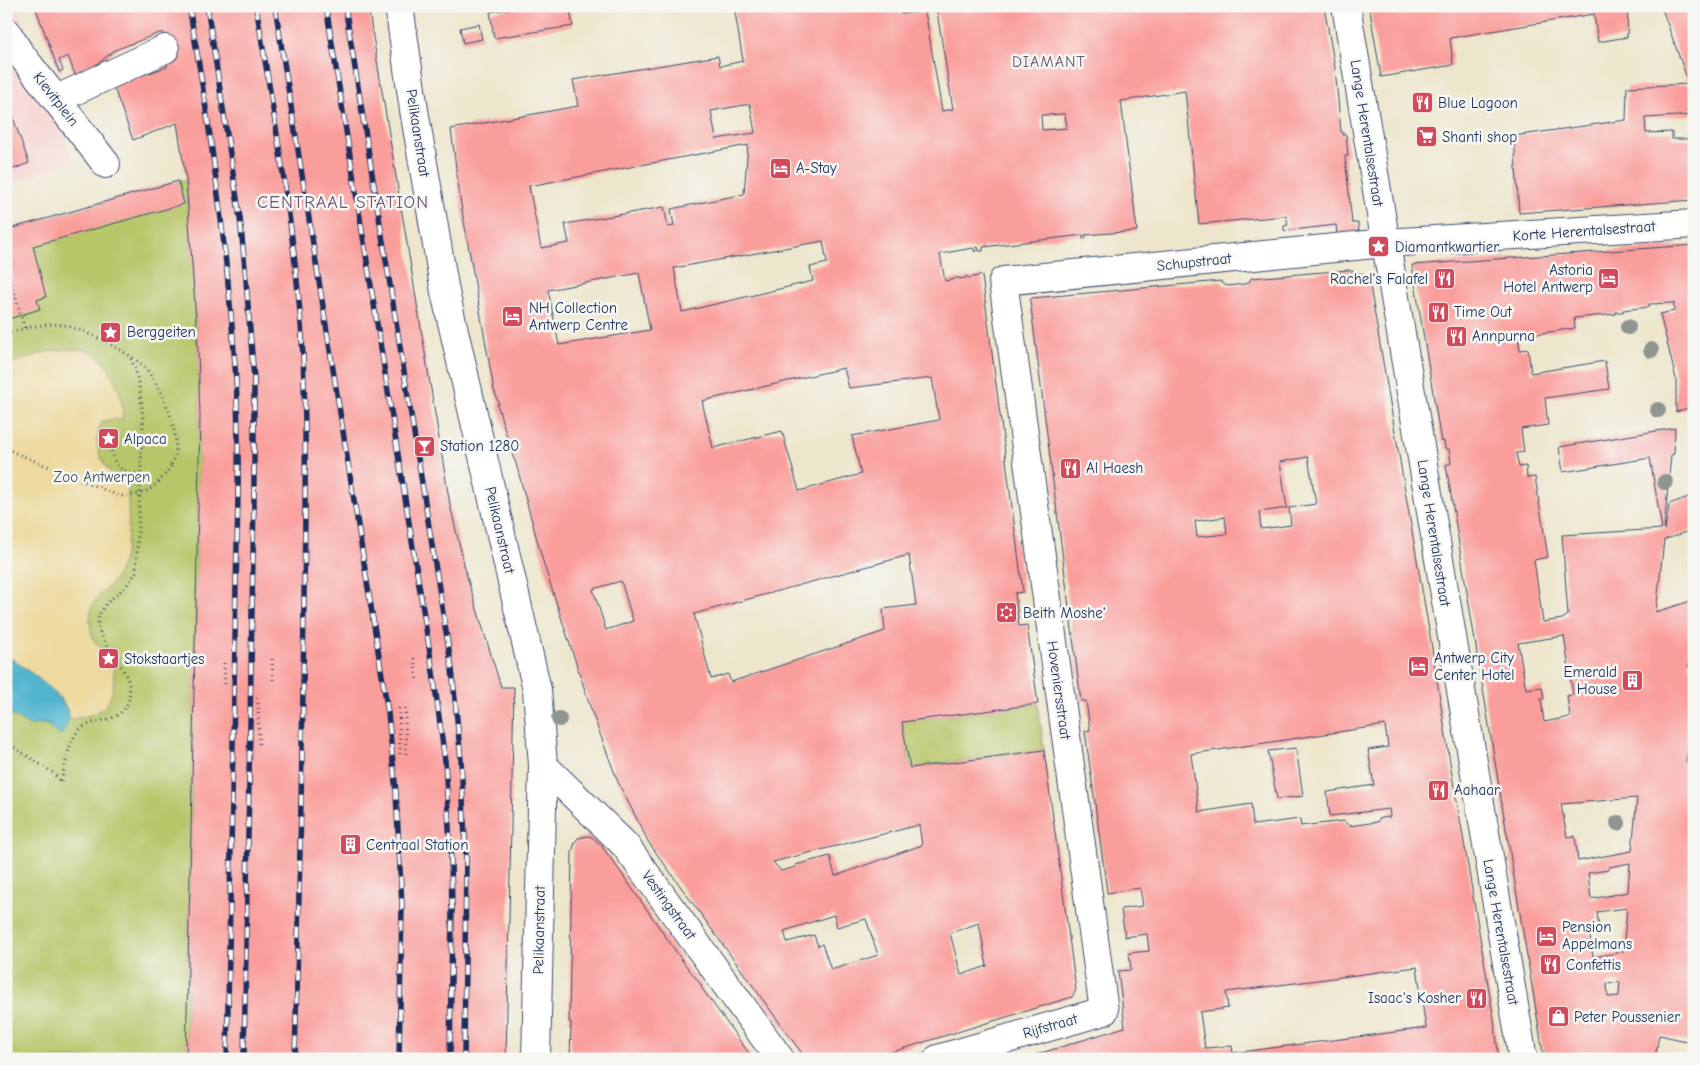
<svg xmlns="http://www.w3.org/2000/svg" width="1700" height="1065" viewBox="0 0 1700 1065" font-family="'Comic Neue',sans-serif">
	<rect width="100%" height="100%" fill="#f6f6f2"/>
	<filter id="ink" filterUnits="userSpaceOnUse"><feTurbulence type="fractalNoise" baseFrequency=".02" numOctaves="2"/><feDisplacementMap in="SourceGraphic" scale="10" xChannelSelector="R" yChannelSelector="G"/><feConvolveMatrix kernelMatrix="1 2 1 2 8 2 1 2 1" color-interpolation-filters="sRGB"/></filter>
	<filter id="wash" filterUnits="userSpaceOnUse"><feTurbulence type="fractalNoise" baseFrequency=".0096" numOctaves="4" result="noise"/><feDisplacementMap in="SourceGraphic" scale="20" xChannelSelector="R" yChannelSelector="G"/><feGaussianBlur stdDeviation="1.12" result="paint"/><feColorMatrix in="noise" values="0 0 0 0 0 0 0 0 0 0 0 0 0 0 0 0 0 1.4 0 .05"/><feComposite in="paint" operator="in"/></filter>
	<g filter="url(#wash)">
		<rect width="100%" height="100%" fill="#ede6cc"/>
		<!-- built -->
		<path fill="#f7d0cc" d="M6,6h11l56,155 -67,25z"/>
		<!-- green -->
		<path fill="#b7c669" stroke="#697a64" d="M186,179l12,170 2,67 -14,643h-180v-829z
			M1038,704l6,46 -134,18 -8,-46z"/>
		<!-- sand -->
		<path fill="#eeda9e" stroke="#84847e" d="M73,349c5,1 12,0 16,2 21,9 37,48 33,69l-9,-1 -10,2c-12,17 -4,43 12,55 4,2 8,3 12,4 1,32 6,71 -13,100 -6,8 -18,16 -22,26 -3,10 -3,29 4,37 6,7 12,13 16,21 4,12 1,39 -11,46 -9,6 -21,8 -32,9l-1,-7 -9,-15 -53,-42v-290l43,-14z"/>
		<!-- water -->
		<path fill="#51b5cf" stroke="#367296" d="M6,655c16,11 64,43 63,63 -1,5 -5,14 -9,18 -13,-11 -11,-15 -30,-10l-24,-14z"/>
		<g id="blocks">
			<!-- building -->
			<path fill="#fa9e9b" fill-rule="evenodd" d="M35,6h333l82,499 17,72 34,110h13l-8,372h-320l14,-643 -2,-67 -12,-170 -9,-56 -44,17 -20,-55 54,-18 -5,-35 -47,18 -38,30 -9,-24 -9,4 4,10 -4,2z
				M526,6h43l4,20 -79,12 -4,-26z
				M734,6h166l1,8 24,-3 17,100 11,-2 -17,-103h388l11,62 6,64h2v3h3l2,21h-3l7,67h6l1,10 -22,1 -1,-9 -52,6v-5l4,-1 -2,-9 -87,8 -14,-133 -64,10 16,130 -52,4 1,3 -3,1v-4l-100,12v4h-4l-1,-4h-1l-2,5 -2,-4 -33,6 5,27 10,-2 2,-2 2,2 7,-1 1,-2 2,2 9,-2 2,-2 2,2 41,316 -8,1 4,33 8,-1 11,79 -136,18 8,46 134,-18 32,240 -4,7 -203,62h-63l-157,-216 -31,-61 -24,-64 -50,-153 -29,-105h-1l-17,-56h2l-5,-14 -34,-191 -9,-70 127,-23 -5,-26 145,-24 2,10 23,-5zM750,104l5,29 -39,6 -5,-28zM1065,114l2,14 -25,2 -1,-15zM748,145l-4,49 -73,15 3,17 -6,1 -4,-20 -99,17 4,19 -28,5 -12,-62zM823,241l4,22 -17,4 3,14 -131,31 -8,-44zM639,273l11,57 -91,15 -11,-55zM844,368l5,20 83,-10 7,42 -87,16 9,38 -62,17 -17,-60 -69,17 -11,-47zM909,555l7,50 -33,4 2,22 -154,51 -3,-8 -17,5 -17,-65zM621,581l12,40 -27,9 -13,-41zM919,825l3,20 -87,31 -5,-20 -35,9 1,2 -15,4 -8,-9zM834,915l3,12 29,-8 12,36 -47,15 -9,-26 -4,2 -4,-11 -27,7 -3,-11zM979,923l8,43 -26,9 -11,-42z
				M1369,6h90v4l20,-4h149l-1,31 -29,5 -4,-28 -144,24 3,27 -72,12z
				M1661,6h33v109l-49,3 1,15 26,-1v7h19l-1,-10h4v71l-175,13 -5,-77 112,-16 1,-33 62,-3z
				M479,24l3,15 -19,4 -3,-15z
				M6,105l3,8 2,-1 18,51 -23,9z
				M178,181l6,23 -151,42 13,51 -9,3 3,9 -31,10 -3,-8v-81z
				M1694,245v161l-18,6v-33l-16,-65 14,-3v-8l-25,1v3l-26,3v2h-7v2l-42,4 1,10 -57,9 2,13 8,-1 3,24 74,-12 4,28 -64,9 3,27 -27,4 3,23 -8,1 3,14 7,-1 1,12 8,-1 13,80 -14,3 9,62 19,-3 6,-4 -6,-80 100,-6 -12,-71 -87,14 -4,-25 116,-19 -1,26 -3,1 -7,74h1l4,-25 25,-9v34l-30,11 -8,72 38,-12v41l-6,26 6,1v56h-3l-5,38 8,2v262l-3,16 -32,-7 -4,24h-111l-98,-594 5,-2 -2,-14h-4l-1,-8 -3,1 -29,-177zM1564,636l9,59 -6,1 3,21 -26,5 -3,-23h3l-2,-12 -16,2 -8,-46zM1637,798l-5,53 -54,10 -3,-25 -8,1 -6,-33zM1630,863l-2,29 -37,7 -3,-26 21,-3v-3zM1627,908l-4,44 -30,5 -4,-26 10,-2 -2,-17zM1620,982l-1,14 -11,1 -1,-13z
				M1348,270l15,4 8,12h-1l60,350 23,145 3,18 1,2 37,219 5,39h-477l103,-32 -7,-56 13,-1 -2,-17 20,-2 -2,-17 -22,3 -4,-28 22,-3 -3,-18 -33,5v-2l-22,-160 5,-1 -4,-29h-5l-51,-401 2,-2 189,-17v2l6,3 18,-2 5,-3 1,-3zM1308,457l8,47 -27,4 2,17 -30,4 -2,-17 28,-4 -7,-46zM1225,517l2,17 -30,3 -2,-16zM1385,725l3,22 -20,3 6,35 -47,7 3,24 59,-7 1,8 -10,1 -3,4 -28,4 -5,-5 -43,5 -1,-7 -47,6 -2,-21 -52,8 -8,-58zM1417,967l9,61 -193,25 -1,-7 -27,2 -5,-36 28,-4 -2,-16z
				M1296,748l7,48 -26,3 -9,-48z
				M588,836l4,1 9,8 16,22 67,96 18,23 -1,1 52,72h-183l1,-37h-2l3,-169 3,-11 3,-4z"/>
		</g>
	</g>
	<g filter="url(#ink)">
		<use href="#blocks" fill-opacity="0" stroke="#3a4a6e" stroke-width="1"/>
		<g fill="none" stroke-linecap="round" stroke-linejoin="round">
			<defs>
				<path id="minor" d="M399,6l15,104 31,182 92,398 6,75 -7,294
					M1346,6l177,1053
					M6,31l13,21 87,112
					M57,99l108,-50
					M543,765l82,80 155,214
					M938,1059l166,-48 -101,-730 382,-38 309,-19"/>
			</defs>
			<!-- minor casing -->
			<use href="#minor" stroke="#3a4a6e" stroke-width="30"/>
			<!-- path -->
			<path stroke="#3a4a6e" stroke-width="3" stroke-dasharray="1 4" stroke-linecap="butt" d="M6,271h2l17,58
				M6,333c19,-4 38,-11 57,-8 19,3 63,26 78,39 19,17 39,66 34,91 -1,4 -3,7 -4,11
				M110,446c5,21 9,26 31,28
				M414,658l3,23
				M272,659l1,24
				M224,663l1,23
				M250,697l1,48
				M258,698l1,49
				M399,708l1,47
				M405,708l1,47
				M6,742l46,30 8,9
				M61,781c4,-14 8,-40 17,-50 14,-14 39,-6 49,-27 15,-33 -37,-62 -28,-88 4,-13 19,-21 28,-31 3,-4 6,-8 9,-12l7,-153c-2,-25 -4,-41 -13,-65"/>
			<!-- minor -->
			<use href="#minor" stroke="#fff" stroke-width="28"/>
			<defs>
				<path id="rail" d="M189,6c22,124 39,248 47,374 5,86 0,173 -1,260 -3,139 -5,279 -8,419
					M207,6l33,212 5,50 9,111v121l-10,559
					M256,6c18,110 38,220 46,331 5,87 3,174 2,260 -1,154 -5,308 -9,462
					M275,6l113,707 8,79 6,114 -3,153
					M326,6l107,666 12,89 6,99 1,48 -2,151
					M345,6l107,663 9,91 5,98 -2,201"/>
			</defs>
			<!-- rail casing -->
			<use href="#rail" stroke="#1b2f5e" stroke-width="5.5"/>
			<!-- rail -->
			<use href="#rail" stroke="#f6f6f2" stroke-width="4" stroke-dasharray="11" stroke-linecap="butt"/>
			<!-- path-bridge -->
			<path stroke="#3a4a6e" stroke-width="3" stroke-dasharray="1 4" stroke-linecap="butt" d="M6,449l113,47c27,0 37,-8 52,-30"/>
		</g>
		<!-- trees -->
		<g fill="#8f9691">
			<circle cx="1628" cy="327" r="8"/>
			<circle cx="1651" cy="350" r="8"/>
			<circle cx="1658" cy="410" r="8"/>
			<circle cx="1665" cy="482" r="8"/>
			<circle cx="559" cy="719" r="8"/>
			<circle cx="1618" cy="823" r="8"/>
		</g>
	</g>
	<!-- icons -->
	<defs>
		<symbol id="restaurant-square" viewBox="-11 -11 22 22"><rect x="-9" y="-9" width="18" height="18" rx="4" fill="#d1495b" stroke="#f6f6f2"/><path d="M-5-6h1v4h1v-4h1v4h1v-4h1v5L-1.5 .5V6h-2V.5L-5-1ZM5-6V6H3V1.5H1.5Q1.5-4 5-6Z" fill="#fff"/></symbol>
		<symbol id="supermarket-square" viewBox="-11 -11 22 22"><rect x="-9" y="-9" width="18" height="18" rx="4" fill="#d1495b" stroke="#f6f6f2"/><path d="M-6-5.5h2.5l.6 2H6L4.5 2H-2.5L-4.4-4H-6ZM-1.5 3.2a1.3 1.3 0 1 0 .1 0ZM3 3.2a1.3 1.3 0 1 0 .1 0Z" fill="#fff"/></symbol>
		<symbol id="hotel-square" viewBox="-11 -11 22 22"><rect x="-9" y="-9" width="18" height="18" rx="4" fill="#d1495b" stroke="#f6f6f2"/><path d="M-6-4.5h1.5V1H6V5H4.5V3h-9V5H-6ZM-4 0a1.8 1.8 0 1 1 3.6 0ZM.5 0V-2.5h3Q6-2.5 6 0Z" fill="#fff"/></symbol>
		<symbol id="sight-square" viewBox="-11 -11 22 22"><rect x="-9" y="-9" width="18" height="18" rx="4" fill="#d1495b" stroke="#f6f6f2"/><path d="M0-6L1.8-2.2L6-1.7L2.9 1.2L3.7 5.4L0 3.3L-3.7 5.4L-2.9 1.2L-6-1.7L-1.8-2.2Z" fill="#fff"/></symbol>
		<symbol id="bar-square" viewBox="-11 -11 22 22"><rect x="-9" y="-9" width="18" height="18" rx="4" fill="#d1495b" stroke="#f6f6f2"/><path d="M-6-5H6L.8 .8V4.5H3.5V6h-7V4.5H-.8V.8Z" fill="#fff"/></symbol>
		<symbol id="synagogue-square" viewBox="-11 -11 22 22"><rect x="-9" y="-9" width="18" height="18" rx="4" fill="#d1495b" stroke="#f6f6f2"/><path d="M0-6.5L5.6 3.2H-5.6ZM0 6.5L5.6-3.2H-5.6Z" fill="#fff"/></symbol>
		<symbol id="building-square" viewBox="-11 -11 22 22"><rect x="-9" y="-9" width="18" height="18" rx="4" fill="#d1495b" stroke="#f6f6f2"/><path d="M-4-6H4V6H1V3H-1V6H-4ZM-2.5-4.3h1.7v1.8h-1.7ZM.8-4.3h1.7v1.8H.8ZM-2.5-1h1.7V.8h-1.7ZM.8-1h1.7V.8H.8Z" fill="#fff"/></symbol>
		<symbol id="shop-square" viewBox="-11 -11 22 22"><rect x="-9" y="-9" width="18" height="18" rx="4" fill="#d1495b" stroke="#f6f6f2"/><path d="M-5-2.5h2.3a2.7 3.5 0 0 1 5.4 0H5L5.5 6h-11ZM-1.5-2.5h3a1.5 2.3 0 0 0-3 0Z" fill="#fff"/></symbol>
	</defs>
	<g fill-rule="evenodd">
		<use href="#restaurant-square" x="1410" y="90" width="25" height="25"/>
		<use href="#supermarket-square" x="1414" y="124" width="25" height="25"/>
		<use href="#hotel-square" x="768" y="156" width="25" height="25"/>
		<use href="#sight-square" x="1366" y="234" width="25" height="25"/>
		<use href="#restaurant-square" x="1432" y="266" width="25" height="25"/>
		<use href="#hotel-square" x="1596" y="266" width="25" height="25"/>
		<use href="#restaurant-square" x="1426" y="300" width="25" height="25"/>
		<use href="#hotel-square" x="500" y="304" width="25" height="25"/>
		<use href="#sight-square" x="98" y="320" width="25" height="25"/>
		<use href="#restaurant-square" x="1444" y="324" width="25" height="25"/>
		<use href="#sight-square" x="96" y="426" width="25" height="25"/>
		<use href="#bar-square" x="412" y="434" width="25" height="25"/>
		<use href="#restaurant-square" x="1058" y="456" width="25" height="25"/>
		<use href="#synagogue-square" x="994" y="600" width="25" height="25"/>
		<use href="#sight-square" x="96" y="646" width="25" height="25"/>
		<use href="#hotel-square" x="1406" y="654" width="25" height="25"/>
		<use href="#building-square" x="1620" y="668" width="25" height="25"/>
		<use href="#restaurant-square" x="1426" y="778" width="25" height="25"/>
		<use href="#building-square" x="338" y="832" width="25" height="25"/>
		<use href="#hotel-square" x="1534" y="924" width="25" height="25"/>
		<use href="#restaurant-square" x="1538" y="952" width="25" height="25"/>
		<use href="#restaurant-square" x="1464" y="986" width="25" height="25"/>
		<use href="#shop-square" x="1546" y="1004" width="25" height="25"/>
	</g>
	<g text-anchor="middle" stroke-width="5" stroke-linejoin="round" paint-order="stroke">
		<!-- street labels -->
		<g font-size="15" fill="#1b2f5e" stroke="#f6f6f2">
			<text transform="translate(56 99) rotate(52)" y="5">Kievitplein</text>
			<text transform="translate(418 133) rotate(81)" y="5">Pelikaanstraat</text>
			<text transform="translate(1367 133) rotate(81)" y="5">Lange Herentalsestraat</text>
			<text transform="translate(1584 231) rotate(-4)" y="5">Korte Herentalsestraat</text>
			<text transform="translate(1194 262) rotate(-6)" y="5">Schupstraat</text>
			<text transform="translate(500 530) rotate(77)" y="5">Pelikaanstraat</text>
			<text transform="translate(1434 533) rotate(81)" y="5">Lange Herentalsestraat</text>
			<text transform="translate(1059 690) rotate(82)" y="5">Hoveniersstraat</text>
			<text transform="translate(669 905) rotate(54)" y="5">Vestingstraat</text>
			<text transform="translate(539 930) rotate(-89)" y="5">Pelikaanstraat</text>
			<text transform="translate(1501 932) rotate(80)" y="5">Lange Herentalsestraat</text>
			<text transform="translate(1050 1026) rotate(-16)" y="5">Rijfstraat</text>
		</g>
		<!-- poi labels -->
		<g font-size="15" fill="#1b2f5e" stroke="#f6f6f2" text-anchor="start">
			<text x="1438" y="108">Blue Lagoon</text>
			<text x="1442" y="142">Shanti shop</text>
			<text x="796" y="173">A-Stay</text>
			<text x="1395" y="252">Diamantkwartier</text>
			<text x="1593" y="275" text-anchor="end">Astoria<tspan x="1593" dy="17">Hotel Antwerp</tspan></text>
			<text x="1428" y="284" text-anchor="end">Rachel's Falafel</text>
			<text x="529" y="313">NH Collection<tspan x="529" dy="17">Antwerp Centre</tspan></text>
			<text x="1454" y="317">Time Out</text>
			<text x="127" y="337">Berggeiten</text>
			<text x="1472" y="341">Annpurna</text>
			<text x="124" y="444">Alpaca</text>
			<text x="440" y="451">Station 1280</text>
			<text x="1086" y="473">Al Haesh</text>
			<text x="1023" y="618">Beith Moshe'</text>
			<text x="1434" y="663">Antwerp City<tspan x="1434" dy="17">Center Hotel</tspan></text>
			<text x="124" y="664">Stokstaartjes</text>
			<text x="1617" y="677" text-anchor="end">Emerald<tspan x="1617" dy="17">House</tspan></text>
			<text x="1454" y="795">Aahaar</text>
			<text x="366" y="850">Centraal Station</text>
			<text x="1562" y="932">Pension<tspan x="1562" dy="17">Appelmans</tspan></text>
			<text x="1566" y="970">Confettis</text>
			<text x="1461" y="1003" text-anchor="end">Isaac's Kosher</text>
			<text x="1574" y="1022">Peter Poussenier</text>
		</g>
		<!-- park labels -->
		<g font-size="15" fill="#425561" stroke="#f6f6f2">
			<text x="102" y="482">Zoo Antwerpen</text>
		</g>
		<!-- neighbourhood labels -->
		<g font-size="16" letter-spacing="1" fill="#695673" stroke="#f6f6f2">
			<text x="1049" y="67">DIAMANT</text>
		</g>
		<!-- quarter labels -->
		<g font-size="18" letter-spacing="1" fill="#695673" stroke="#f6f6f2">
			<text x="343" y="208">CENTRAAL STATION</text>
		</g>
	</g>
	<!-- margin -->
	<rect width="1700" height="1065" fill="none" stroke="#f6f6f2" stroke-width="25"/>
</svg>
